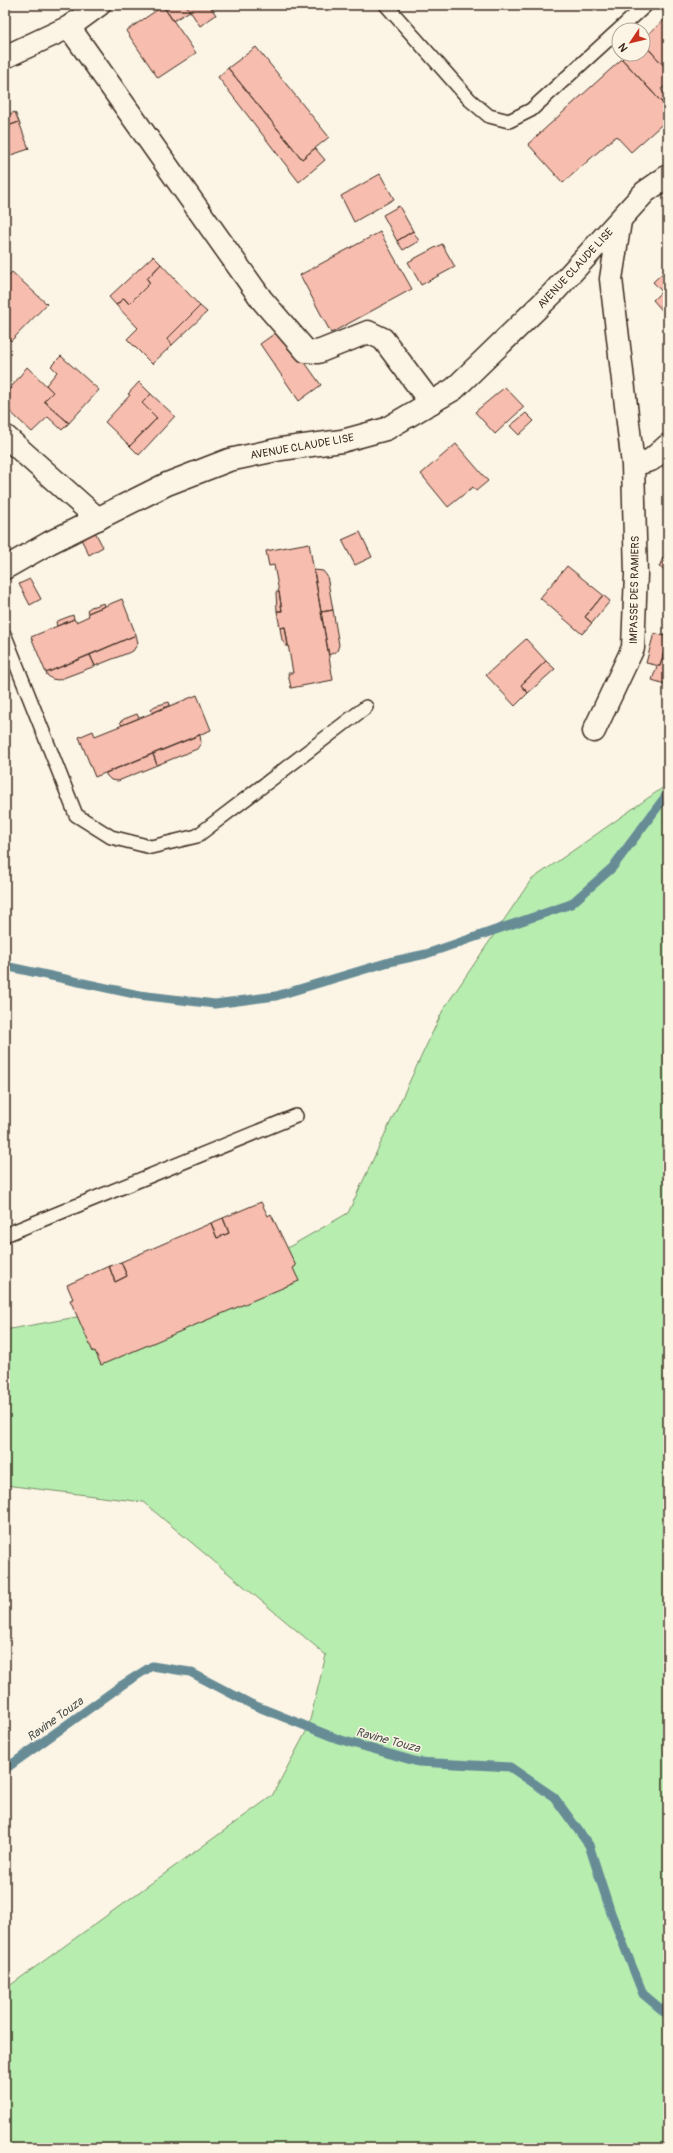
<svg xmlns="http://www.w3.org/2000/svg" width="673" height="2153" viewBox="0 0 673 2153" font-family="Pangolin,sans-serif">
	<rect width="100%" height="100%" fill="#fcf5e5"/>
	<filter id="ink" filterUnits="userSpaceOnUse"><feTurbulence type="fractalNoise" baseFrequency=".025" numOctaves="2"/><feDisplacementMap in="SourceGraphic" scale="8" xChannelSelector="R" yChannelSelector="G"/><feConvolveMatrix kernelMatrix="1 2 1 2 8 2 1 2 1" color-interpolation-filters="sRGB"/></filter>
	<g filter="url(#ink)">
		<!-- green -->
		<path fill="#b7eeb0" stroke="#798c67" d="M668,784v1364h-663v-159l267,-193 36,-68 18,-73 -183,-153 -138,-17v-155l204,-37 139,-80 95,-203 88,-130z"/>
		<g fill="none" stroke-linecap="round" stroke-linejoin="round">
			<!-- stream -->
			<path stroke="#678c96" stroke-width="9" d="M5,966l134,29 76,9 61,-8 113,-34 37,-8 145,-50 41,-36 56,-75
				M5,1767h3l114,-82 30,-19 38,6 61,32 87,35 80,23 92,5 44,30 35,48 22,68 32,81 25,21"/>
		</g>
		<!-- building -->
		<path fill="#f7bdaf" stroke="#3b2a1e" d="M164,5h22l4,6 -17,10 -10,-15z
			M186,5h23l7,10 -16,11z
			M163,6l33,47 -38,25 -32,-47z
			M668,16v54l-25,-27v-4z
			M643,43l25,27v15l-7,4 7,8v8l-2,2 -44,-48 5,-5h16z
			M256,47l73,90 -27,22 -74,-91z
			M622,59l46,50v10l-37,33 -15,-16 -53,47 -35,-39z
			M228,68l74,91 13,-11 10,12 -26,22 -81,-105z
			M15,112l4,10 -14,5v-11z
			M19,122l10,27 -24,8v-30z
			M380,174l14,25 -40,23 -13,-26z
			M399,206l14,25 -16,10 -14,-26z
			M413,231l6,10 -16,9 -6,-9z
			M380,232l32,57 -81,44 -31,-58z
			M442,244l13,23 -34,18 -13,-23z
			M153,256l8,8 -14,15 3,4 -21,21 -5,-6 -8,7 -7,-8z
			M161,264l39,42 -33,33 5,6 -20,19 -25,-25 11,-11 -22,-23 8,-7 5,6 21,-21 -3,-4z
			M668,268v30l-15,-16z
			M12,272l35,32 -36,37 -6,-6v-56z
			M662,291l6,7v19l-15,-17z
			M200,306l7,6 -35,33 -5,-6z
			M281,329l40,56 -22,16 -39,-57z
			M61,356l38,34 -30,33 -25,-22 9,-9 -7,-7 11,-13 -6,-6z
			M27,367l26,25 -9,9 25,22 -7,7 -14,-13 -16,15 -27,-25v-12z
			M139,382l12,12 -9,9 15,15 -27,28 -25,-24 25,-27 -2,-1z
			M505,387l19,20 -29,27 -20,-22z
			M151,394l24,22 -36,39 -9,-9 27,-28 -15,-15z
			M526,413l8,8 -15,14 -9,-9z
			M456,444l32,37 -12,10 -3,-4 -25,20 -27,-33z
			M95,532l8,15 -14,8 -8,-16z
			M360,532l12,25 -17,8 -13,-25z
			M309,543l24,137 -42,8 -3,-15h5l-8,-46 -5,1 -3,-17h5l-3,-19 -5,-27 -5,1 -3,-15z
			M668,546v25l-9,-4z
			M567,566l36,29 -18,22 7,6 -10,11 -42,-36z
			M314,570l9,1 4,5 6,34 -12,2z
			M30,579l11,20 -11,6 -11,-21z
			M276,592h3l3,19h-5z
			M603,595l7,6 -18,22 -7,-6z
			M122,599l14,36 -90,38 -15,-36 43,-18 2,3 13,-6 -1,-3z
			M104,603l1,3 -17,7 -1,-3 4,-3z
			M333,610l6,35 -2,6 -8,4 -8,-43z
			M73,615l1,4 -17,7 -1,-4 4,-2z
			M285,627l3,19h-2l-4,-6 -2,-12z
			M654,633l14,4 -8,29 -14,-3z
			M136,635l2,8 -5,8 -38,15 -5,-11z
			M526,639l20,22 -25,24 7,8 -13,13 -29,-31z
			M668,642v43l-16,-5 5,-14h3z
			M90,655l5,11 -37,14 -6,-1 -5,-4 -1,-2z
			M546,661l9,8 -27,24 -7,-8z
			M197,695l14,35 -116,47 -16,-40 14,-6 2,5z
			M169,702l1,3 -18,8 -1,-4 4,-3z
			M137,714l2,4 -17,7 -2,-3 4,-3z
			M200,735l1,8 -4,6 -40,16 -4,-11z
			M153,754l4,11 -39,16 -7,-1 -5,-5v-2z
			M261,1202l7,14 3,-2 25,52 -3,2 6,13 -198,84 -6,-14 -2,1 -23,-52 3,-1 -6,-14 42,-19 6,16 12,-6 -6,-14 90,-39 6,15 12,-5 -6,-15z
			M223,1218l6,15 -12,5 -6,-15z
			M121,1262l6,14 -12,6 -6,-16z"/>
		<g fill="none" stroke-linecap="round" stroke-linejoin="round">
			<defs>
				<path id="service" d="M386,5l84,95 19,16 20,5 22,-11 115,-105
					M5,636l71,179 35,22 40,10 46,-11 169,-129
					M5,1235l291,-119"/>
				<path id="minor" d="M69,27l193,273 44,51 12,1 50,-20 15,7 48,64
					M5,57l64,-30 30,-22
					M620,221l-9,58 22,186 18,-5 17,-15
					M5,436l93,83
					M594,731l39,-83 3,-74 -3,-109"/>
				<path id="tertiary" d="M5,568l44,-25 118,-59 62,-24 52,-11 61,-8 44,-12 68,-40 99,-96 92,-101 23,-16"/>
			</defs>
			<!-- service casing -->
			<use href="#service" stroke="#3b2a1e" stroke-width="16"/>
			<!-- minor casing -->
			<use href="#minor" stroke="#3b2a1e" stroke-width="25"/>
			<!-- tertiary casing -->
			<use href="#tertiary" stroke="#3b2a1e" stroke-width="25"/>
			<!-- service -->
			<use href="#service" stroke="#fcf5e5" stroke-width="13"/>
			<!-- minor -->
			<use href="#minor" stroke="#fcf5e5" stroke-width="22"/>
			<!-- tertiary -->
			<use href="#tertiary" stroke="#fcf5e5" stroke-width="22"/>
		</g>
	</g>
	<g text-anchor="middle" stroke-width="3" stroke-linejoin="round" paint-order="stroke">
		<!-- street labels -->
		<g font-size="11" fill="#3b2a1e" stroke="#fcf5e5">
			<text transform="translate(575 268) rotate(-47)" y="4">AVENUE CLAUDE LISE</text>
			<text transform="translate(302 446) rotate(-10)" y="4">AVENUE CLAUDE LISE</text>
			<text transform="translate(634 590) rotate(-89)" y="4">IMPASSE DES RAMIERS</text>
		</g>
		<!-- water labels -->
		<g font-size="12" font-style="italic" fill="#4e5350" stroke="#fcf5e5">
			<text transform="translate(55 1719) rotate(-36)" y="4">Ravine Touza</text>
			<text transform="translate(388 1740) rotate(15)" y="4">Ravine Touza</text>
		</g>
	</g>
	<!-- margin -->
	<rect width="673" height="2153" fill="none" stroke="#fcf5e5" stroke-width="20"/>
	<rect x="10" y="10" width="653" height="2133" fill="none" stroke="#3b2a1e" stroke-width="1.5" filter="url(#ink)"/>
	<!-- north arrow -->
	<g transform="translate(631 42) rotate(235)"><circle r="19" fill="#fcf5e5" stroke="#afa495"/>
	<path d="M0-3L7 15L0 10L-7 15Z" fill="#c8321e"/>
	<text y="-6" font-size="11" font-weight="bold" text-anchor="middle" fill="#3b2a1e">N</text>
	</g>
</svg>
